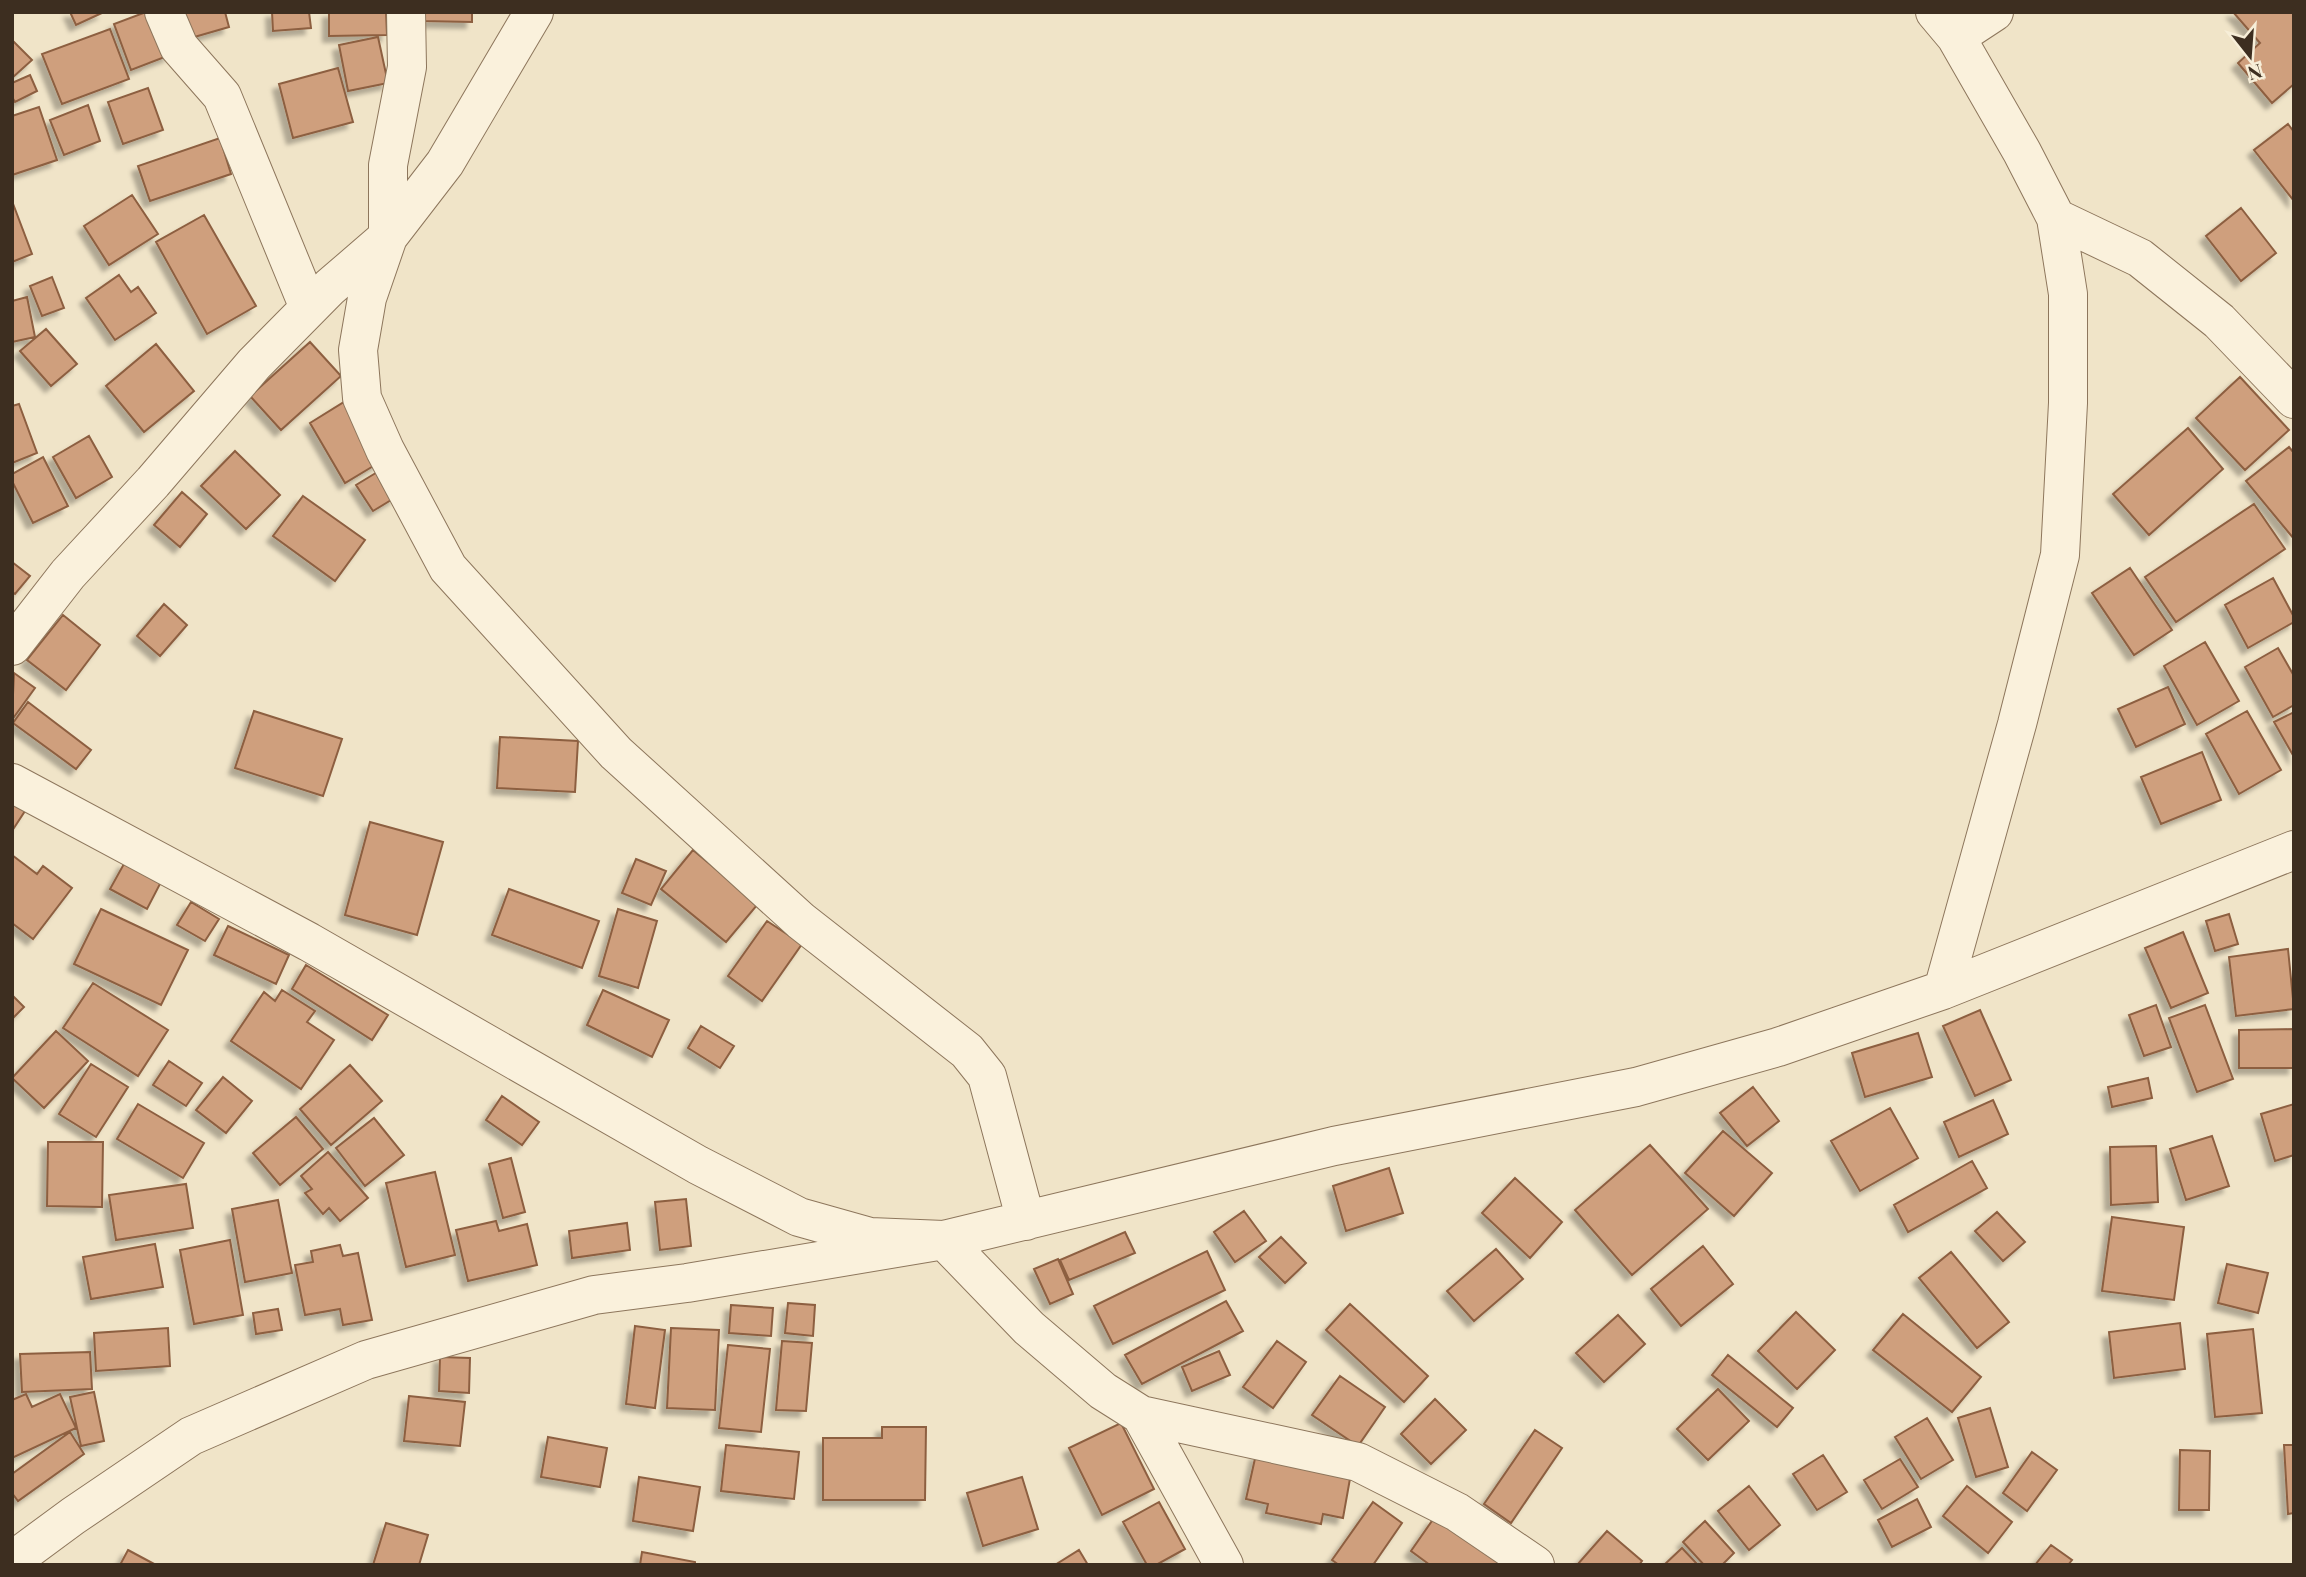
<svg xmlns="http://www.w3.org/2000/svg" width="2306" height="1577" viewBox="0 0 2306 1577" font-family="'Playfair Display',serif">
	<defs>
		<filter id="shadow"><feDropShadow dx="-6" dy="6" stdDeviation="2" flood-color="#0004"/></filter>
	</defs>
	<rect width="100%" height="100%" fill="#f0e4c8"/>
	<!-- building -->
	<path fill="#cf9f7d" stroke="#8d5f41" stroke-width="2" filter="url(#shadow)" d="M70,12h34l-28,13z
		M146,12l24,43 -39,15 -17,-46z
		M176,12h49l4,15 -45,13z
		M272,12h37l2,16 -38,3z
		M329,12h57l1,23 -58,1z
		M423,12h49v10l-50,-1z
		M2233,12h61v72l-22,19 -34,-40 22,-20z
		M110,29l19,50 -67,25 -20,-50z
		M378,37l10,46 -40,8 -9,-46z
		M12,40l20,20 -20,18z
		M338,68l15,54 -60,16 -14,-54z
		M30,75l7,16 -22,11 -3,-5v-14z
		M148,88l15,42 -40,14 -15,-42z
		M88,105l12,36 -36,14 -14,-35z
		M39,107l18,53 -45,15v-59z
		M2288,124l6,8v69l-40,-51z
		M220,138l11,36 -81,27 -12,-35z
		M132,195l26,39 -49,31 -25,-39z
		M12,201l20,53 -20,8z
		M2241,208l35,45 -35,28 -35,-45z
		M204,215l52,91 -49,28 -51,-92z
		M119,275l12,17 7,-5 18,26 -41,27 -29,-42z
		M52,277l12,31 -22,8 -12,-30z
		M27,297l8,40 -23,5v-41z
		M46,329l31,35 -26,22 -31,-35z
		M310,342l31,34 -60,54 -31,-34z
		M156,344l38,47 -50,41 -38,-46z
		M2240,377l49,53 -44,40 -49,-52z
		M344,402l36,60 -35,21 -35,-60z
		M19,404l18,49 -25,10v-57z
		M2188,428l35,41 -74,66 -36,-41z
		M89,436l23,41 -36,21 -23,-41z
		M2289,447l5,6v86l-48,-58z
		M235,451l45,44 -34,34 -45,-43z
		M43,457l25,49 -35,17 -21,-42v-7z
		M379,471l17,26 -23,14 -17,-26z
		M182,492l25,22 -27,33 -26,-22z
		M303,496l62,44 -30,41 -62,-45z
		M2254,504l31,45 -109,73 -31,-45z
		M12,562l18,14 -15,18 -3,-2z
		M2130,568l42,62 -38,25 -42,-62z
		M2273,578l21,39v5l-46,26 -23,-43z
		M164,604l23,21 -27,31 -23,-20z
		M63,615l37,30 -34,45 -39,-30z
		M2205,642l34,59 -42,24 -33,-59z
		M2278,648l16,28v29l-21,12 -28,-50z
		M14,673l21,15 -21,29 -2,-1z
		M2168,687l17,37 -49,23 -18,-38z
		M28,702l63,48 -15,19 -63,-46z
		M254,711l88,28 -19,57 -88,-28z
		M2247,711l34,59 -42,24 -33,-60z
		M2294,712v45l-20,-35z
		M500,737l78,4 -3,51 -78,-4z
		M2202,752l19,48 -60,24 -20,-47z
		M12,803l13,8 -13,20z
		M370,822l73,20 -26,93 -72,-20z
		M693,850l65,54 -32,38 -65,-53z
		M12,855l25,19 6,-8 29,22 -39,51 -21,-16z
		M636,859l30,12 -15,34 -29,-12z
		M125,862l36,20 -14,27 -37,-20z
		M509,889l90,32 -17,47 -90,-33z
		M191,902l28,17 -14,22 -28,-16z
		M101,909l87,41 -27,55 -87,-41z
		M618,909l39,12 -19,67 -39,-12z
		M2229,914l9,30 -23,7 -9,-30z
		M767,921l35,23 -40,57 -34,-25z
		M228,926l61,29 -13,29 -62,-29z
		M2183,932l25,61 -37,15 -26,-60z
		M2288,949l6,60 -58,7 -7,-59z
		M306,965l82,50 -16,25 -80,-51z
		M93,983l75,47 -30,46 -75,-48z
		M282,990l33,21 -8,11 27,18 -33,49 -70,-48 33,-49 11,9z
		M603,990l66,30 -17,37 -65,-32z
		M12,995l12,12 -12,12z
		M2156,1005l15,42 -27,9 -15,-41z
		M2205,1005l28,74 -36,13 -28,-74z
		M1980,1010l31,70 -36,16 -32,-70z
		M701,1026l33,20 -14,22 -32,-20z
		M2294,1029v39h-55v-38z
		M56,1031l32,30 -44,47 -32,-30z
		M1918,1033l14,44 -67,20 -13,-44z
		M169,1061l33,22 -16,23 -33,-21z
		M91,1064l37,23 -32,50 -37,-23z
		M350,1065l32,36 -51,44 -31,-36z
		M223,1077l29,24 -26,32 -30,-23z
		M2148,1078l4,20 -40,9 -4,-20z
		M1753,1087l26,34 -32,25 -27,-33z
		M502,1096l37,26 -17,23 -36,-25z
		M1993,1100l15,34 -49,23 -15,-35z
		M138,1104l66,39 -21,35 -66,-39z
		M2294,1104v51l-19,6 -14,-47z
		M1890,1108l28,50 -58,33 -29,-50z
		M296,1117l27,32 -43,36 -27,-32z
		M374,1118l30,37 -39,31 -29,-38z
		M1723,1131l49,42 -38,43 -49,-43z
		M2212,1136l17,50 -43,14 -16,-51z
		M48,1142h55l-1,65 -55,-1z
		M1650,1145l58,64 -76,66 -57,-65z
		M2156,1146l2,56 -47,3 -1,-58z
		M328,1152l40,46 -28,23 -11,-13 -6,6 -18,-21 7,-4 -11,-13z
		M511,1158l14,54 -22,6 -14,-54z
		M1972,1161l15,27 -79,44 -14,-27z
		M1389,1168l14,45 -57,18 -13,-45z
		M435,1172l20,83 -49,12 -20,-84z
		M1515,1178l47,44 -32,36 -48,-45z
		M186,1184l7,44 -77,12 -7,-45z
		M686,1199l5,47 -31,4 -5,-48z
		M278,1200l14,73 -47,9 -13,-73z
		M1244,1211l22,30 -31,21 -21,-30z
		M1997,1212l28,30 -22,19 -28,-30z
		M2112,1217l72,10 -10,73 -72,-9z
		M496,1221l3,10 28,-7 10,41 -69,16 -12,-51z
		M627,1223l3,27 -58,8 -3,-27z
		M1125,1232l10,21 -66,27 -9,-20z
		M1281,1237l25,26 -21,20 -26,-26z
		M230,1240l13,75 -49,9 -14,-74z
		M155,1244l8,43 -72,12 -8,-42z
		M340,1245l3,11 15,-3 14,67 -29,5 -3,-16 -35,6 -10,-50 18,-3 -2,-11z
		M1703,1246l30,38 -52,42 -30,-37z
		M1496,1249l27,30 -49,42 -27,-30z
		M1207,1251l18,39 -112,54 -19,-38z
		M1951,1252l58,70 -32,26 -58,-70z
		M1058,1259l15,35 -23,10 -16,-35z
		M2227,1264l41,9 -10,40 -40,-10z
		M1226,1301l17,30 -101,53 -17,-29z
		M788,1303l27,2 -2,31 -28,-3z
		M1350,1304l78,72 -24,26 -78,-72z
		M731,1305l42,3 -2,28 -42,-3z
		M278,1309l4,21 -26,4 -3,-21z
		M1796,1312l39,38 -38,39 -39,-38z
		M1903,1314l78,63 -29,35 -79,-62z
		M1618,1315l27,29 -41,38 -28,-29z
		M2180,1323l5,46 -71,9 -5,-46z
		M635,1326l30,4 -10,78 -29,-4z
		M168,1328l2,38 -74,5 -2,-38z
		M671,1328l48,2 -4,80 -48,-2z
		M2253,1329l9,84 -47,4 -8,-83z
		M782,1341l30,2 -6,68 -30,-1z
		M1277,1341l29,21 -33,46 -30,-21z
		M728,1345l42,4 -9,83 -42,-4z
		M1219,1351l11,24 -38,16 -10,-24z
		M90,1352l2,37 -70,3 -2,-38z
		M1728,1355l65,53 -16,19 -65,-52z
		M440,1357l30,1 -1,35 -30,-2z
		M1340,1376l45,31 -27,39 -46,-31z
		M1718,1389l31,32 -41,39 -31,-31z
		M94,1392l10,49 -23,5 -11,-49z
		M26,1394l6,13 28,-13 16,34 -64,30v-58z
		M409,1396l56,6 -5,44 -56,-5z
		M1435,1399l31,31 -35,34 -30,-30z
		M1990,1408l18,59 -32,10 -18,-59z
		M1927,1418l26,42 -32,19 -26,-42z
		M1121,1423l33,66 -52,26 -33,-67z
		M882,1427h44l-1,73h-102v-62h59z
		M1535,1430l27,18 -51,75 -27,-19z
		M70,1432l14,22 -66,47 -6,-8v-19z
		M548,1437l59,11 -7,39 -59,-10z
		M726,1445l73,7 -5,47 -73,-8z
		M2284,1445h10v68l-6,1z
		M2180,1450l30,1 -1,59h-30z
		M2032,1452l25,18 -30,41 -24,-18z
		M1256,1454l95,19 -8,45 -20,-4 -2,10 -55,-11 2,-9 -22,-5z
		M1823,1455l24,37 -30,18 -24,-36z
		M1900,1459l18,28 -36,22 -18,-29z
		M639,1477l61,10 -7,44 -60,-10z
		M1022,1477l16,52 -55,17 -16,-53z
		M1749,1486l31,39 -31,25 -31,-39z
		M1967,1486l45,36 -24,31 -45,-37z
		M1917,1499l14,28 -39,20 -14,-27z
		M1159,1502l26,47 -29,16h-9l-24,-43z
		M1373,1502l29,21 -29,42h-34l-7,-5z
		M1434,1518l70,47h-74l-19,-14z
		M1705,1521l29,32 -12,12h-18l-21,-23z
		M386,1523l42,12 -9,30h-46z
		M1607,1531l35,30 -3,4h-62z
		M2051,1545l21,15 -4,5h-33z
		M1682,1548l16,17h-34z
		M128,1550l28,15h-36z
		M1079,1550l9,15h-33z
		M642,1552l53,10v3h-55z"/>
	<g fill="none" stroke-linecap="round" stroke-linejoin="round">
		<defs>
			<path id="minor" d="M164,12l15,35 43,49 87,212
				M406,12l1,55 -19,98v72l-21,61 -9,52 4,48 23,52 63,118 168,185 185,168 166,130 20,25 39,145
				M1935,12l21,25 66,115 34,66 12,76v109l-8,152 -43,169 -74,266
				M1956,37l38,-25
				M2056,218l84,40 79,63 75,78
				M12,646l56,-72 85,-92 101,-118 76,-77 58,-50 57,-74 89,-151
				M12,783l297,159 389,223 101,52 71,20 74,3 390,-94 302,-59 142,-40 165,-57 351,-140
				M1141,1415l217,47 99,50 78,53
				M12,1561l61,-45 118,-80 175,-76 228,-65 93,-12 257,-43 85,88 74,63 38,24 83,150"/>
		</defs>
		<!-- minor casing -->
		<use href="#minor" stroke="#8d765c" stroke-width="40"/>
		<!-- minor -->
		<use href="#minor" stroke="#faf1dc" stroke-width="38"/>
	</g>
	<!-- border -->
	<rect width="2306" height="1577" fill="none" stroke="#3d2e20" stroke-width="28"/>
	<!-- north arrow -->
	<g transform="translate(2250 56) rotate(163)" stroke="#f7eed8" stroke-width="5" paint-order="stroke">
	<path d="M0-5L12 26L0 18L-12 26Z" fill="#3d2e20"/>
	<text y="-10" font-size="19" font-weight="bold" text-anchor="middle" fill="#3d2e20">N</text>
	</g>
</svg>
